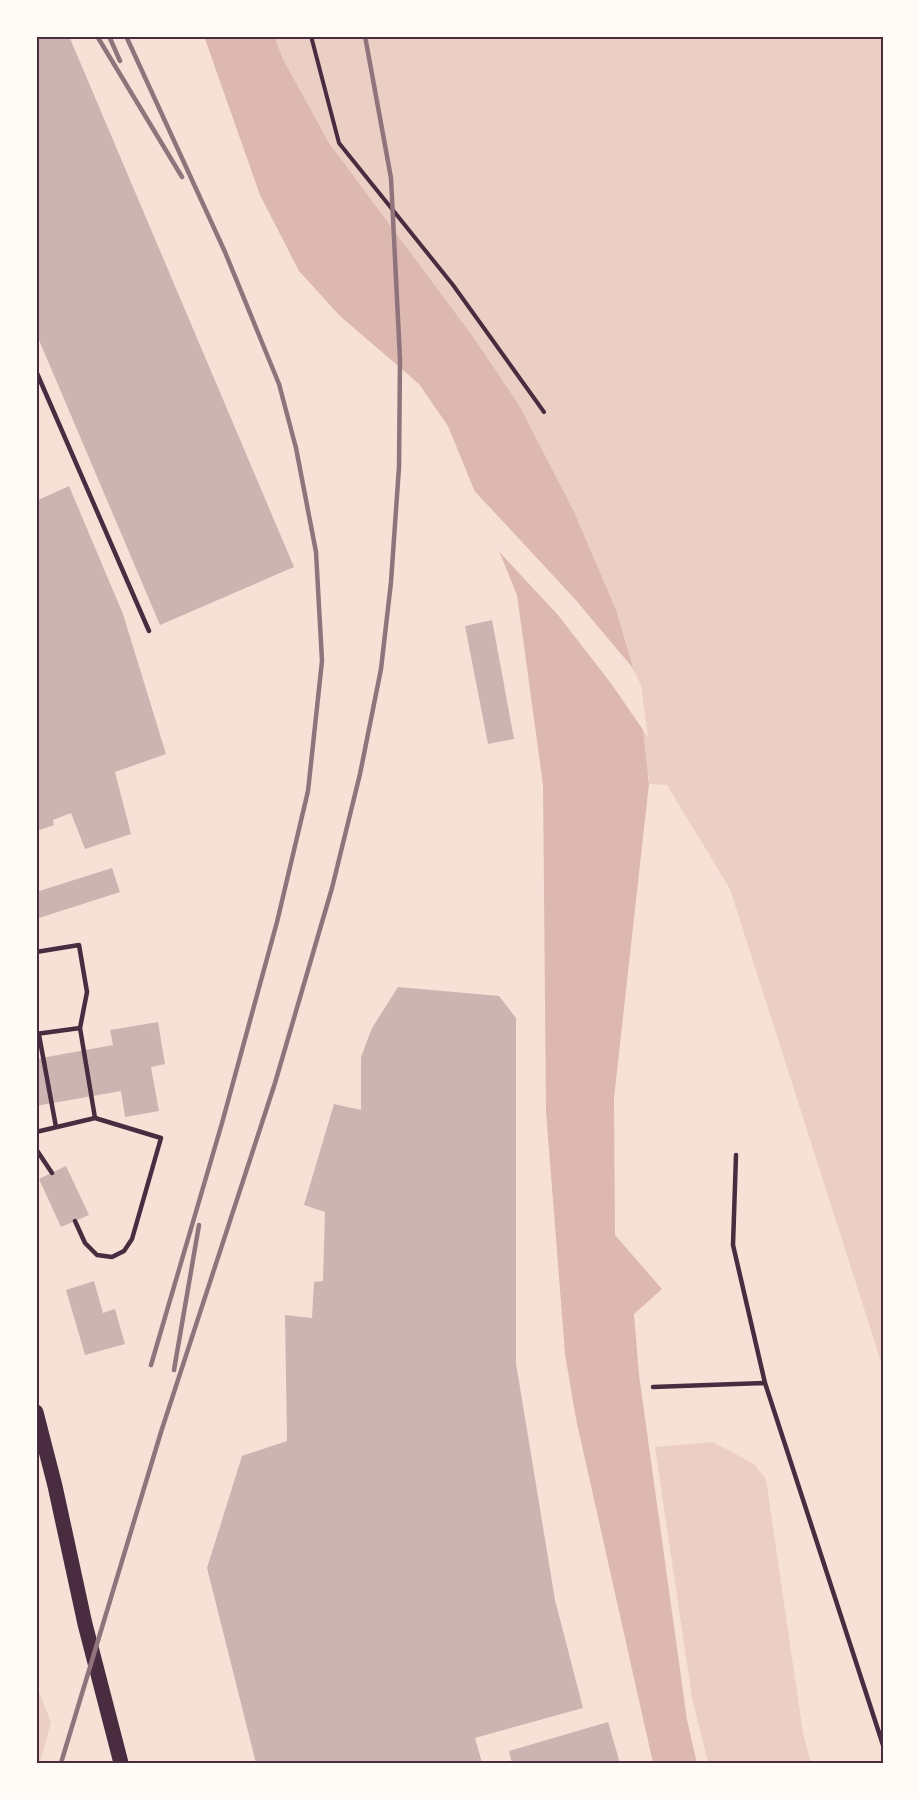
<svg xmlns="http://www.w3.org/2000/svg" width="919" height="1799" viewBox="0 0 919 1799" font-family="Roboto,sans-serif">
	<rect width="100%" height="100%" fill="#f7e1d7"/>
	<!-- green -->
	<path fill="#ebcfc5" d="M274,36h609v1332l-153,-479 -63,-104 -18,-1v-8l-130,-371 -45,-67 -145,-195 -46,-84z
		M713,1442l41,22 12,15 37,254 8,30h-103l-16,-65 -37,-251z
		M39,1692l12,30 -11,41h-4v-61z"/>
	<!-- water -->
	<path fill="#dcb8b0" d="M204,36h70l9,23 46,84 145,195 45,67 55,107 42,98 22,75 11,99 -35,314 1,137 47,54 -28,25 5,61 48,345 10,43h-44l-77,-344 -11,-65 -19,-243 -3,-326 -26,-190 -69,-169 -29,-42 -79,-68 -41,-45 -39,-76z"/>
	<!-- pier -->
	<path fill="#f7e1d7" d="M469,485l105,113 58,69 9,18 7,52 -38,-55 -52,-67 -65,-70z"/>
	<!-- building -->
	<path fill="#ccb4b1" d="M36,36h33l225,531 -134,58 -124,-292z
		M69,486l54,128 43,140 -51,18 16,62 -46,15 -14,-36 -18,7 1,5 -17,6 -1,-2v-328z
		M492,620l22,119 -26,5 -23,-118z
		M112,868l8,24 -84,27v-27z
		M398,987l101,9 17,22v345l39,237 28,108 -108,30 7,25h-226l-49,-195 35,-112 45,-15 -2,-126 27,3 2,-36 9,-1 2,-69 -21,-7 30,-101 27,6v-53l11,-29z
		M158,1022l7,42 -14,3 8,44 -34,6 -4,-26 -85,15v-47l77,-14 -3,-15z
		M66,1166l23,49 -28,12 -22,-48z
		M94,1281l9,32 12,-4 10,35 -40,11 -19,-65z
		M608,1722l12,41h-108l-3,-12z"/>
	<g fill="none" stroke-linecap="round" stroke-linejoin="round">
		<!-- path -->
		<path stroke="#4a2c40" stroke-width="4" d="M311,36l28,107 114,142 91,127"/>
		<!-- service -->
		<path stroke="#4a2c40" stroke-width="4.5" d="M36,371l113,260
			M36,952l43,-7 8,47 -7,36 15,90 -59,14
			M36,1034l44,-6
			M39,1035l17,92
			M36,1149l16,24
			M736,1155l-3,90 32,138 118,362
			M75,1221l10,22 12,12 15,2 12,-6 8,-12 29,-101 -66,-20
			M653,1387l112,-4"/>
		<!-- primary -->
		<path stroke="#4a2c40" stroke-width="15" d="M36,1412l19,74 30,138 36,139"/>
		<!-- rail -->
		<path stroke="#8f747c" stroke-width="4.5" d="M97,36l85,141
			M109,36l11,25
			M126,36l99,216 54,132 17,64 20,104 6,109 -14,130 -31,131 -55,201 -71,242
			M174,1370l25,-145
			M61,1763l100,-331 114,-349 57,-195 28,-114 21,-105 10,-87 8,-115 1,-108 -9,-181 -26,-142"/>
	</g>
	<!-- border -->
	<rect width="919" height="1799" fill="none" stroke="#fffaf5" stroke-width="75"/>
	<rect x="38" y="38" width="844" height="1724" fill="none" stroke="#4a2c40" stroke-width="2"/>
</svg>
